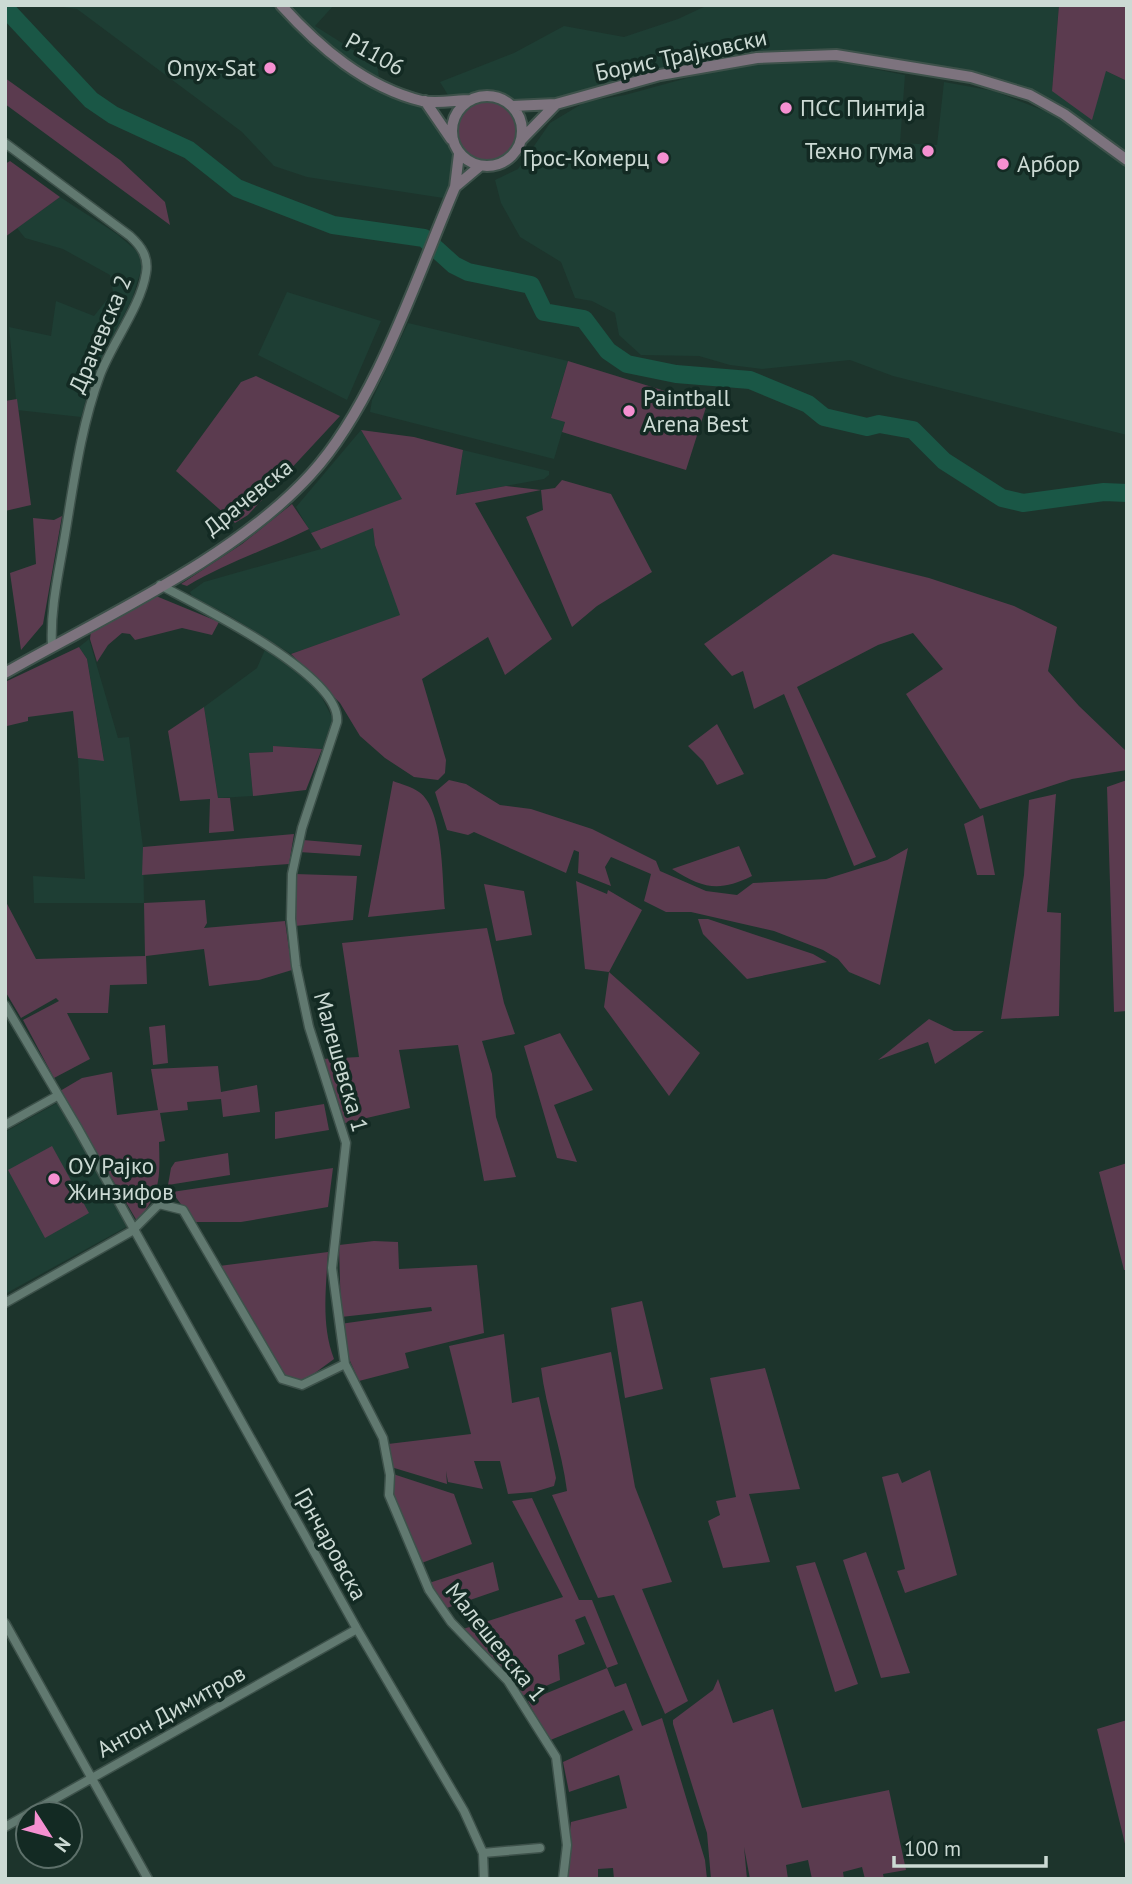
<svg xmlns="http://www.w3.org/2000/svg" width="1132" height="1884" viewBox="0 0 1132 1884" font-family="'PT Sans',sans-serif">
	<rect width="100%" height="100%" fill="#1d342c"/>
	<!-- built -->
	<path fill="#1e3e34" d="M49,5h285l-19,21 62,39 4,24 44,12 27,40 7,13 -9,45 -143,-22 -33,-11 -32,-34 -165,-123z
		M708,5h351l-7,86 54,-20 21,10v354l-234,-59 -43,-16 -88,9 -32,-4 -31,-9 -58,-1 -22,-20 -4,-22 -23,-12 -17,-3 -14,-36 -41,-25 -19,-34 -6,-23 23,-11 32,-46 35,-21 40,-7 128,-35 70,-1 82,16 -5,68 37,2 7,-63 50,9 51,20 2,-7 -48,-20 -163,-29 -79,3 -201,46 -44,2 -13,-8 -14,-2 -34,4 -11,-18 74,-29 50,-27 60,11 54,-18z
		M60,197l57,37 21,18 5,12 -11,35 -41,82 -10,36 -64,-7 -8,-83 42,9 5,-35 38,15 19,-24 -3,-17 -47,-26 -38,-11 -8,-10z
		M287,292l94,29 -34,79 -89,-45z
		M408,323l160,38 -17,56 14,5 -11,37 -184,-47 2,-12z
		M361,430l42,69 -92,34 -15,-26z
		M463,450l86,21v4l-5,4 -88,16z
		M373,527l2,18 26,70 -110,39 -66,-41 -32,-15 -3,-6 14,-10 117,-33z
		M89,639l29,99 11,-1 14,110 1,56h-110l-1,-27 52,3 -7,-121 26,2 -17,-101 -8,-12z
		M267,645l34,23 19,26 13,25 -11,30 -48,-3 -1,6 -24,1 4,43 -35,2 -14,-91 53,-39z
		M59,1102l69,124 -123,68v-162z"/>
	<!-- green -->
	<path fill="#5b3b4f" d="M1059,5h68v76l-21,-10 -14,49 -40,-29z
		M5,78l115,82 45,42 5,23 -165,-121z
		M457 131a30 30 0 1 1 60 0a30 30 0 1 1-60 0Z
		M10,161l50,36 -55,40v-73z
		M568,361l139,43 -21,66 -124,-38 3,-10 -14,-4z
		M256,376l84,40 -92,99 -13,8 -59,-52 65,-89z
		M17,399l14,106 -26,6v-110z
		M361,430l53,7 49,13 -7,45 50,-9 35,4 14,-2 7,-8 49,14 41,78 -55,34 -25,21 -46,-110 17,-7 -2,-20 -66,13 77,136 -47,36 -17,-38 -66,42 24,81 -1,13 -7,7 -24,-3 -29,-19 -25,-22 -20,-33 -49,-49 109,-39 -25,-70 -2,-17 -52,21 -10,-16 91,-34z
		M292,504l17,25c-41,20 -83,34 -122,57l-6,-2 61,-40z
		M62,516l-19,108 -22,26 -11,-77 26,-9 -3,-46 21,2z
		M833,554l96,24 85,28 43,21 -9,44 31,35 48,46v18l-55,9 -92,30 -74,-115 37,-25 -30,-36 -35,12 -81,42 79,170 -22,9 -70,-172 -30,15 -11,-38 -11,5 -28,-32z
		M156,596l63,26 -7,13 -30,-7 -47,12 -5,-6 -8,-1 -14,12 -11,17 -7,-23 1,-8z
		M79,647l8,12 17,102 -26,-3 -5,-47 -45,6v4l-21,5 -2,-44z
		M204,707l14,91h12l4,33 -25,2 1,-34 -30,2 -12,-70z
		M717,724l27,50 -27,11 -14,-24 -15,-15z
		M273,746l49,3 -16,41 -53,6 -4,-43 24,-1z
		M449,780l17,4 34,21 31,4 61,20 64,32 4,10 46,20 31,4 16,-12 73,-4 61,-19 21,-12 -28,137 -31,-13 -11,-13 -15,-9 -49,-19 -83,-19h-25l-22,-11 7,-27 -40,-17 -6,10 6,19 -33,-13 1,-21 -5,-2 -8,23 -92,-41 -6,3 -21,-5 -12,-38z
		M1127,780v231l-13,1 -7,-225z
		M393,781c8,3 19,6 26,11 25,17 23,88 26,117l-77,8z
		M1056,794l-9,118 14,1 -2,103 -58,3 23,-144 5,-75z
		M983,815l12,60h-18l-13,-51z
		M294,834l-5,30 -147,11 1,-28z
		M303,840l59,5 -2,11 -61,-4z
		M739,846l13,30c-33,16 -48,13 -80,-7z
		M295,874l62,2 -4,44 -58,6z
		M576,881l31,13 1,-4 34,20 -33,62 91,81 -31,43 -65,-89 5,-35 -24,-3z
		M484,884l40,7 8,44 -36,6z
		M5,900l31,59 109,-3 -1,-53 61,-3 2,23 -3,5 81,-7 7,49 -33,10 -50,6 -5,-37 -58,7 1,28 -37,1 -2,28h-41l23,46 -36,19 -31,-58 36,-19 -3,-3 -35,20 -16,-27z
		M698,919h10l105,35 14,8 -80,17 -44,-45z
		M487,928l17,75 11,31 -33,7 10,33 4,43 20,60 -32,4 -26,-136 -59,5 11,58 -65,15 -23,-64 37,-2 -17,-114z
		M929,1019l25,12h30l-49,33 -7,-22 -50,18z
		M165,1025l3,38 -15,2 -4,-38z
		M560,1033l33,57 -39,15 23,57 -20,-4 -33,-112z
		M218,1066l3,26 36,-7 3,27 -37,5 -2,-18 -34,3 1,8 -28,3 5,28 -6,1c1,36 2,51 -22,79l-77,-130 22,-13 30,-6 5,43 41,-5 -7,-41z
		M324,1104l5,26 -54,9v-27z
		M52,1146l37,67 -44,25 -37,-68z
		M228,1153l2,22 -62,10 3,-17 4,-6z
		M1127,1163v107h-3l-25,-98z
		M333,1168l-5,39 -87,15h-47l-22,-30z
		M374,1241l24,1 1,27 78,-4 7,68 -79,20 4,15 -50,13 -17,-38 -2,-19 92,-13 -1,-4 -90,10 -2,-72z
		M328,1252c-2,37 -7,73 6,107l-30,22 -13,1 -14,-16 -58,-100z
		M642,1301l21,88 -38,9 -14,-90z
		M504,1334l8,69 27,-6 17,81 -2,8 -20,6 -26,2 -8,-33h-26l9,28 -35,-7 -2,-11 1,13 -56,-17 -3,-23 83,-10 -22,-88z
		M611,1352l24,135 37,95 -30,7 46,112 -23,13 -51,-119 -16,3 -46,-103 15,-4c-5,-42 -21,-81 -26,-123z
		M765,1368l35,121 -51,5 21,68 -47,6 -15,-47 12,-6 -4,-14 20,-4 -26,-119z
		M930,1470l27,105 -52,18 -8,-22 8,-2 -23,-92 16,-4 4,10z
		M390,1473l64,21 18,50 -53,20 -28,-71z
		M532,1498l47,102h13l26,64 -11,4 8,19 11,-4 16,43 20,-8 43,142 2,19h-93l-1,-11 -15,1v10h-34l7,-57 56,-14 -8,-33 -50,17 -6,-30 70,-32 -9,-20 -76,31 -20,-40 79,-33 -22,-52 -10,4 10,24 -27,11 2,25 -38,16 -62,-66 103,-33 -51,-96z
		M866,1552l44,121 -29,5 -38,-118z
		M493,1562l6,28 -55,19 -15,-26z
		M815,1562l43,122 -23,8 -39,-126z
		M718,1679l15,44 40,-14 29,99 87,-18 17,80 -23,4 1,5h-19l-3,-12 -19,5 1,7h-32l-4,-19 -22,5 2,14h-38l-6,-32 3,32h-36l-4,-46 -34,-109v-4l40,-30z
		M1127,1720v132l-30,-123z"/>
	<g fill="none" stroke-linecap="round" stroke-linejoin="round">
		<!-- river -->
		<path stroke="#1a5746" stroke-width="18" d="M5,8l86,92 22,15 76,35 48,38 96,37 91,13 30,27 14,7 63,13 13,27 40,7 24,32 19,13 49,10 74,6 58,24 16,13 43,10 12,-3 34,6 31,31 58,37 21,5 81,-11 23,1"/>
		<defs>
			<path id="street" d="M5,143l125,93c11,10 19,21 16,37 -5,33 -34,70 -46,102 -19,51 -26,106 -35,160 -6,37 -15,73 -13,111
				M160,585c37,20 182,90 177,137l-35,106 -10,46 -1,45 5,47 13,61 37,116 -14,125 13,96 38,74 7,37 -1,20 40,95 22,32 57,59 48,76 11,88 -4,34
				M5,1005l72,122 280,502 107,182 19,42 1,26
				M5,1125l52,-29
				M5,1303l127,-72 27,-27 24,6 99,169 20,6 43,-21
				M5,1623l143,256
				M5,1827l352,-198
				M483,1853l57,-5"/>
			<path id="secondary" d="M281,5c38,42 84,82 141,96 15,3 34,-1 49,-1
				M452 131a35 35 0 1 1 70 0a35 35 0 1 1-70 0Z
				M425,101l26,38
				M512,106l44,-2 104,-29 97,-17 79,-3 135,22 59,18 34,19 63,46
				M521,140l35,-36
				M455,187l25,-21
				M5,673c98,-56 230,-115 306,-199 65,-71 106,-198 144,-287l4,-33"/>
		</defs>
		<!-- street casing -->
		<use href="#street" stroke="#3d514a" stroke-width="11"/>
		<!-- secondary casing -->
		<use href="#secondary" stroke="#3d514a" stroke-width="14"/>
		<!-- street -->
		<use href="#street" stroke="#617970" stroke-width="8"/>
		<!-- secondary -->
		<use href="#secondary" stroke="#7d737e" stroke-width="10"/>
	</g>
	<!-- markers -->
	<g fill="#f590d1" stroke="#132a23" stroke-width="2.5">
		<circle cx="270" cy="68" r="7"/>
		<circle cx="786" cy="108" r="7"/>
		<circle cx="928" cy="151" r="7"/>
		<circle cx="663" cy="158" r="7"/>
		<circle cx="1003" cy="164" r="7"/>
		<circle cx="629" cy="411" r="7"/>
		<circle cx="54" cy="1179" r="7"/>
	</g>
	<g text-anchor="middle" stroke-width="7" stroke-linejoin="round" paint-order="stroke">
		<!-- street labels -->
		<g font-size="23" fill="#ccdad4" stroke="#132a23">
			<text transform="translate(375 54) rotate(29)" y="8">P1106</text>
			<text transform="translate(681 55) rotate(-12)" y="8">Борис Трајковски</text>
			<text transform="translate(100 334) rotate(-67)" y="8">Драчевска 2</text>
			<text transform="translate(248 497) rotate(-39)" y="8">Драчевска</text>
			<text transform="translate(341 1062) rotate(74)" y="8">Малешевска 1</text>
			<text transform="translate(331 1544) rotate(61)" y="8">Грнчаровска</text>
			<text transform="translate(496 1642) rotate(51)" y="8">Малешевска 1</text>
			<text transform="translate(171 1711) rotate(-29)" y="8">Антон Димитров</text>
		</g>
		<!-- poi labels -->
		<g font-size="23" fill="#ccdad4" stroke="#132a23" text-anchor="start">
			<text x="256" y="76" text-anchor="end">Onyx-Sat</text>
			<text x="800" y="116">ПСС Пинтија</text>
			<text x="914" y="159" text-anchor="end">Техно гума</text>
			<text x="649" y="166" text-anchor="end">Грос-Комерц</text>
			<text x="1017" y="172">Арбор</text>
			<text x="643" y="406">Paintball<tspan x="643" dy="26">Arena Best</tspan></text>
			<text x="68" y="1174">ОУ Рајко<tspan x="68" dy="26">Жинзифов</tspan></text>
		</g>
	</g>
	<!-- border -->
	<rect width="1132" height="1884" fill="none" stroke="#ccdad4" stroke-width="14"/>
	<!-- north arrow -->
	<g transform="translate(49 1835) rotate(126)"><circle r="33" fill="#132a23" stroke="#5d706a" stroke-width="2"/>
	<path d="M0-5L12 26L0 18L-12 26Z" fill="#f590d1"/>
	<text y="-10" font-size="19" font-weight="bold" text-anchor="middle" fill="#ccdad4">N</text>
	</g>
	<!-- scale -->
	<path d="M894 1856v10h152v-10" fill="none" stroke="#ccdad4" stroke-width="3.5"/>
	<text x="904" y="1856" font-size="21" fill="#ccdad4" stroke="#132a23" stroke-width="5" paint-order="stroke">100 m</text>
</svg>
